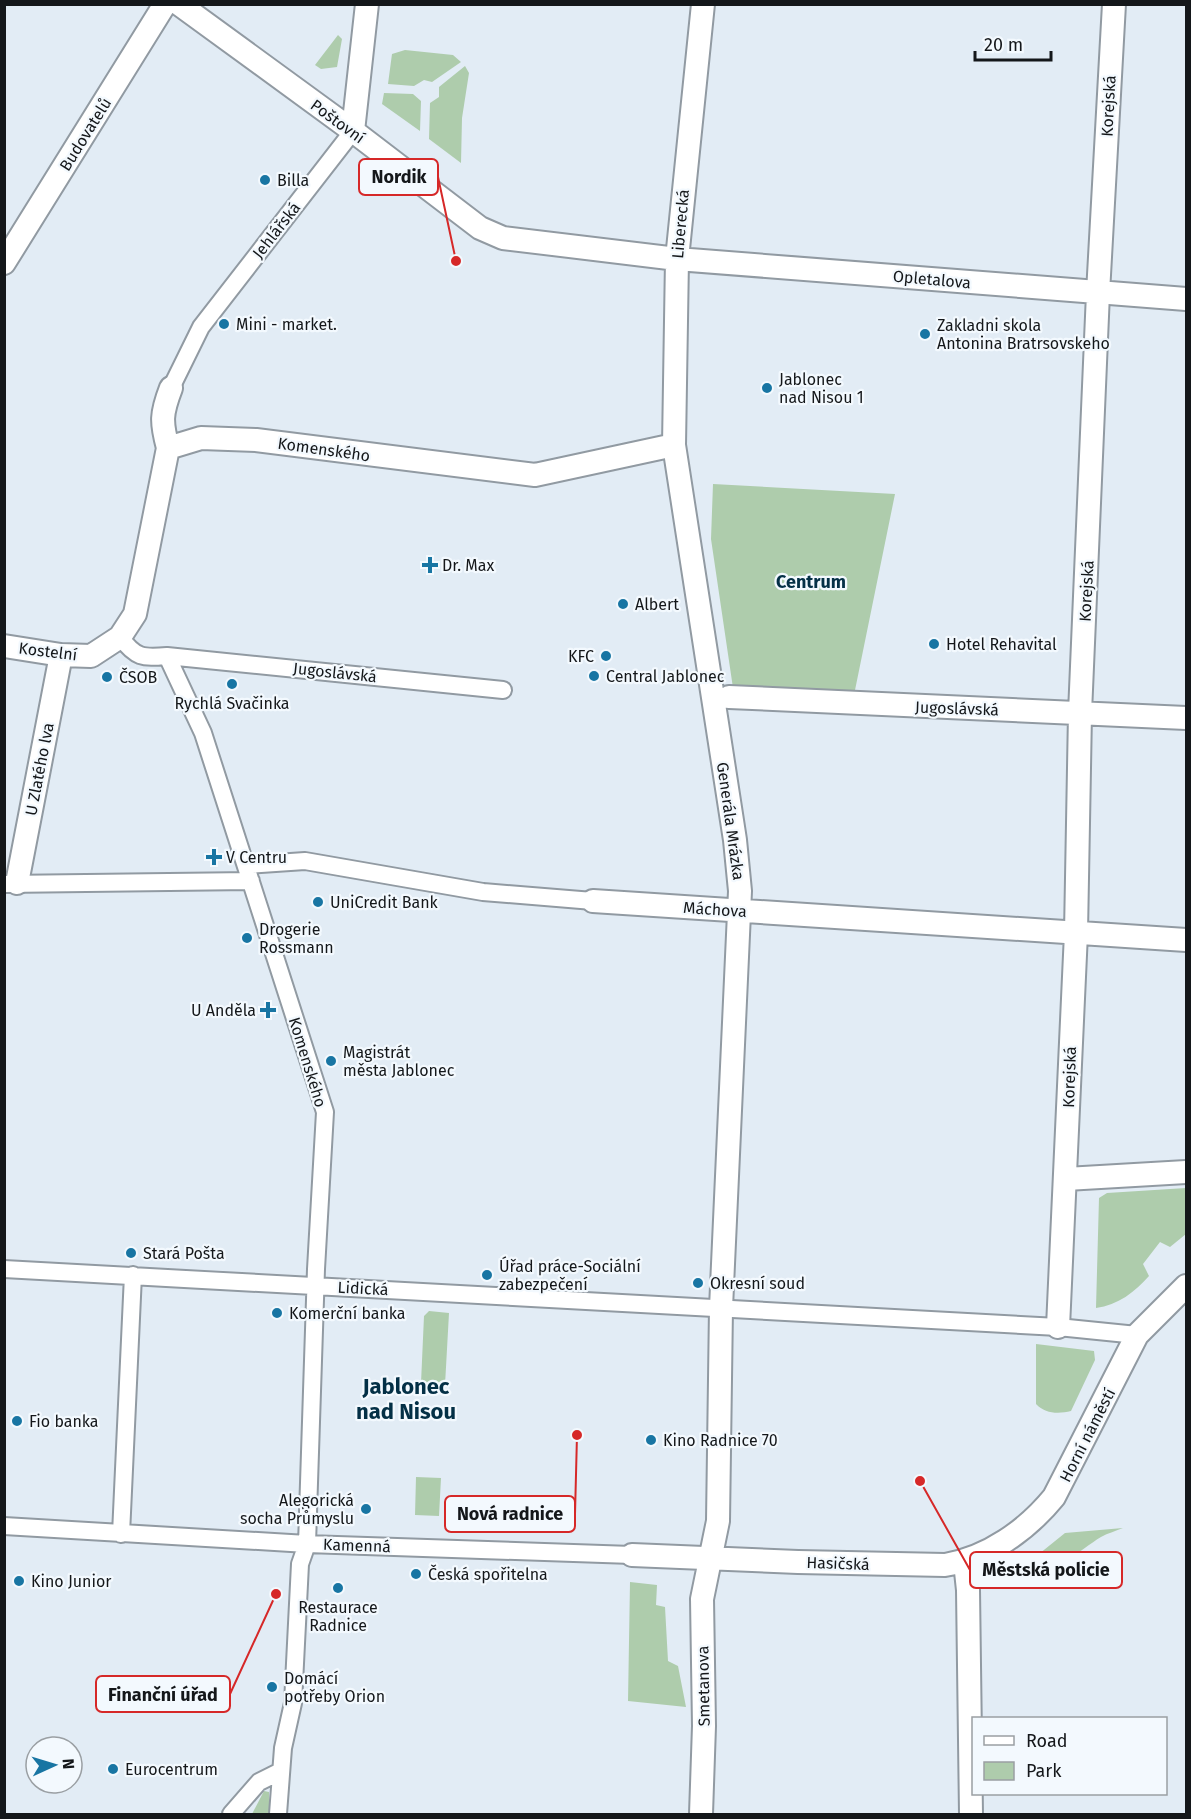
<svg xmlns="http://www.w3.org/2000/svg" width="1191" height="1819" viewBox="0 0 1191 1819" font-family="'Fira Sans',sans-serif">
	<rect width="100%" height="100%" fill="#e2ecf5"/>
	<!-- green -->
	<path fill="#aeccac" d="M338,35l4,4 -5,28 -16,2 -6,-4z
		M405,50l48,5 8,7 -29,20 -8,-2 -10,6 -26,-2 4,-30z
		M465,66l4,7 -7,45 -1,45 -32,-24 1,-36 9,-6v-10z
		M384,93l29,1 8,7 -1,30 -38,-27z
		M713,484l182,10 -41,201 -121,-7 -22,-149z
		M1186,1188v46l-16,13 -10,-5 -17,22 6,12c-14,16 -31,29 -53,32l3,-110 8,-5z
		M429,1311l20,2 -4,72 -24,-2 3,-67z
		M1036,1344l58,7 1,9 -24,51c-12,3 -26,3 -35,-7z
		M416,1477l25,1 -2,38 -24,-1z
		M1123,1528c-7,3 -15,5 -22,9 -22,13 -67,55 -93,42l57,-46z
		M630,1582l27,3 -1,20 9,2 3,54 10,5 8,41 -58,-6z
		M264,1791l5,1v22h-17z"/>
	<g fill="none" stroke-linecap="round" stroke-linejoin="round">
		<defs>
			<path id="pedestrian" d="M171,388l30,-61 152,-196
				M120,637c16,21 22,21 47,19l36,77 122,379 -9,157 -9,275 -7,20 -7,139 -10,45 -5,66
				M167,656l336,34
				M246,865l59,-4 178,31 110,9
				M4,884l247,-3
				M4,1269l1054,58 79,8
				M4,1526l303,18 325,11
				M121,1534l12,-259
				M231,1814l28,-32 22,-11"/>
			<path id="minor" d="M179,4l174,127 127,97 23,10 174,21 509,40
				M353,131l14,-127
				M4,263l161,-259
				M168,448c-7,-26 -7,-34 3,-60
				M4,646l57,9 30,1 29,-19 15,-23 33,-166 33,-10 55,2 279,35 139,-30
				M729,697l457,21
				M17,883l44,-228
				M593,901l593,39
				M1066,1179l120,-7
				M1058,1327l18,-394 4,-220 18,-420 16,-289
				M632,1555l166,7 147,3c43,-7 82,-35 109,-68l83,-162 49,-49
				M965,1562l3,28 3,224
				M701,1814l3,-88 -2,-127 16,-78 3,-213 19,-417 -5,-51 -61,-395 3,-186 26,-255"/>
		</defs>
		<!-- pedestrian casing -->
		<use href="#pedestrian" stroke="#919aa2" stroke-width="20"/>
		<!-- minor casing -->
		<use href="#minor" stroke="#919aa2" stroke-width="26"/>
		<!-- pedestrian -->
		<use href="#pedestrian" stroke="#fff" stroke-width="16"/>
		<!-- minor -->
		<use href="#minor" stroke="#fff" stroke-width="22"/>
	</g>
	<!-- markers -->
	<g fill="#1875a3" stroke="#f3f9fe" stroke-width="2">
		<circle cx="265" cy="180" r="6"/>
		<circle cx="224" cy="324" r="6"/>
		<circle cx="925" cy="334" r="6"/>
		<circle cx="767" cy="388" r="6"/>
		<path d="M427 556h6v6h6v6h-6v6h-6v-6h-6v-6h6z"/>
		<circle cx="623" cy="604" r="6"/>
		<circle cx="934" cy="644" r="6"/>
		<circle cx="606" cy="656" r="6"/>
		<circle cx="594" cy="676" r="6"/>
		<circle cx="107" cy="677" r="6"/>
		<circle cx="232" cy="684" r="6"/>
		<path d="M211 848h6v6h6v6h-6v6h-6v-6h-6v-6h6z"/>
		<circle cx="318" cy="902" r="6"/>
		<circle cx="247" cy="938" r="6"/>
		<path d="M265 1001h6v6h6v6h-6v6h-6v-6h-6v-6h6z"/>
		<circle cx="331" cy="1061" r="6"/>
		<circle cx="131" cy="1253" r="6"/>
		<circle cx="487" cy="1275" r="6"/>
		<circle cx="698" cy="1283" r="6"/>
		<circle cx="277" cy="1313" r="6"/>
		<circle cx="17" cy="1421" r="6"/>
		<circle cx="651" cy="1440" r="6"/>
		<circle cx="366" cy="1509" r="6"/>
		<circle cx="416" cy="1574" r="6"/>
		<circle cx="19" cy="1581" r="6"/>
		<circle cx="338" cy="1588" r="6"/>
		<circle cx="272" cy="1687" r="6"/>
		<circle cx="113" cy="1769" r="6"/>
	</g>
	<g text-anchor="middle" stroke-width="4.5" stroke-linejoin="round" paint-order="stroke">
		<!-- street labels -->
		<g font-size="16" fill="#14171a" stroke="#f3f9fe">
			<text transform="translate(1108 106) rotate(-87)" y="6">Korejská</text>
			<text transform="translate(338 121) rotate(36)" y="6">Poštovní</text>
			<text transform="translate(85 134) rotate(-58)" y="6">Budovatelů</text>
			<text transform="translate(680 224) rotate(-85)" y="6">Liberecká</text>
			<text transform="translate(276 230) rotate(-52)" y="6">Jehlářská</text>
			<text transform="translate(932 279) rotate(5)" y="6">Opletalova</text>
			<text transform="translate(324 449) rotate(8)" y="6">Komenského</text>
			<text transform="translate(1086 591) rotate(-87)" y="6">Korejská</text>
			<text transform="translate(48 651) rotate(7)" y="6">Kostelní</text>
			<text transform="translate(335 672) rotate(6)" y="6">Jugoslávská</text>
			<text transform="translate(957 708) rotate(2)" y="6">Jugoslávská</text>
			<text transform="translate(39 769) rotate(-79)" y="6">U Zlatého lva</text>
			<text transform="translate(731 821) rotate(82)" y="6">Generála Mrázka</text>
			<text transform="translate(715 909) rotate(4)" y="6">Máchova</text>
			<text transform="translate(308 1062) rotate(73)" y="6">Komenského</text>
			<text transform="translate(1069 1077) rotate(-88)" y="6">Korejská</text>
			<text transform="translate(363 1288) rotate(3)" y="6">Lidická</text>
			<text transform="translate(1087 1435) rotate(-63)" y="6">Horní náměstí</text>
			<text transform="translate(357 1545) rotate(2)" y="6">Kamenná</text>
			<text transform="translate(838 1563) rotate(2)" y="6">Hasičská</text>
			<text transform="translate(703 1686) rotate(-91)" y="6">Smetanova</text>
		</g>
		<!-- poi labels -->
		<g font-size="16" fill="#14171a" stroke="#f3f9fe" text-anchor="start">
			<text x="277" y="186">Billa</text>
			<text x="236" y="330">Mini - market.</text>
			<text x="937" y="331">Zakladni skola<tspan x="937" dy="18">Antonina Bratrsovskeho</tspan></text>
			<text x="779" y="385">Jablonec<tspan x="779" dy="18">nad Nisou 1</tspan></text>
			<text x="442" y="571">Dr. Max</text>
			<text x="635" y="610">Albert</text>
			<text x="946" y="650">Hotel Rehavital</text>
			<text x="594" y="662" text-anchor="end">KFC</text>
			<text x="606" y="682">Central Jablonec</text>
			<text x="119" y="683">ČSOB</text>
			<text x="232" y="709" text-anchor="middle">Rychlá Svačinka</text>
			<text x="226" y="863">V Centru</text>
			<text x="330" y="908">UniCredit Bank</text>
			<text x="259" y="935">Drogerie<tspan x="259" dy="18">Rossmann</tspan></text>
			<text x="256" y="1016" text-anchor="end">U Anděla</text>
			<text x="343" y="1058">Magistrát<tspan x="343" dy="18">města Jablonec</tspan></text>
			<text x="143" y="1259">Stará Pošta</text>
			<text x="499" y="1272">Úřad práce-Sociální<tspan x="499" dy="18">zabezpečení</tspan></text>
			<text x="710" y="1289">Okresní soud</text>
			<text x="289" y="1319">Komerční banka</text>
			<text x="29" y="1427">Fio banka</text>
			<text x="663" y="1446">Kino Radnice 70</text>
			<text x="354" y="1506" text-anchor="end">Alegorická<tspan x="354" dy="18">socha Průmyslu</tspan></text>
			<text x="428" y="1580">Česká spořitelna</text>
			<text x="31" y="1587">Kino Junior</text>
			<text x="338" y="1613" text-anchor="middle">Restaurace<tspan x="338" dy="18">Radnice</tspan></text>
			<text x="284" y="1684">Domácí<tspan x="284" dy="18">potřeby Orion</tspan></text>
			<text x="125" y="1775">Eurocentrum</text>
		</g>
		<!-- neighbourhood labels -->
		<g font-size="18" font-weight="bold" fill="#043046" stroke="#f3f9fe">
			<text x="811" y="588">Centrum</text>
		</g>
		<!-- district labels -->
		<g font-size="22" font-weight="bold" fill="#043046" stroke="#f3f9fe">
			<text x="406" y="1394">Jablonec<tspan x="406" dy="25">nad Nisou</tspan></text>
		</g>
	</g>
	<!-- callouts -->
	<path fill="none" stroke="#d62828" stroke-width="2" d="M456 261L438 177M577 1435L575 1514M920 1481L970 1570M276 1594L230 1694"/>
	<g fill="#d62828" stroke="#f3f9fe" stroke-width="2">
		<circle cx="456" cy="261" r="6"/>
		<circle cx="577" cy="1435" r="6"/>
		<circle cx="920" cy="1481" r="6"/>
		<circle cx="276" cy="1594" r="6"/>
	</g>
	<g fill="#f3f9fe" stroke="#d62828" stroke-width="2">
		<rect x="359" y="159" width="79" height="36" rx="6"/>
		<rect x="445" y="1496" width="130" height="36" rx="6"/>
		<rect x="970" y="1552" width="152" height="36" rx="6"/>
		<rect x="96" y="1676" width="134" height="36" rx="6"/>
	</g>
	<g font-size="18" text-anchor="middle" font-weight="bold" fill="#14171a">
		<text x="399" y="183">Nordik</text>
		<text x="510" y="1520">Nová radnice</text>
		<text x="1046" y="1576">Městská policie</text>
		<text x="163" y="1701">Finanční úřad</text>
	</g>
	<!-- border -->
	<rect width="1191" height="1819" fill="none" stroke="#14171a" stroke-width="12"/>
	<!-- legend -->
	<rect x="972" y="1717" width="195" height="78" fill="#f3f9fe" stroke="#9a9fa3" stroke-width="1.5"/>
	<rect x="984" y="1736" width="30" height="9" fill="#ffffff" stroke="#9a9fa3" stroke-width="1.5"/>
	<text x="1026" y="1747" font-size="18" fill="#14171a">Road</text>
	<rect x="984" y="1762" width="30" height="18" fill="#aeccac" stroke="#9a9fa3" stroke-width="1.5"/>
	<text x="1026" y="1777" font-size="18" fill="#14171a">Park</text>
	<!-- north arrow -->
	<g transform="translate(54 1765) rotate(86)"><circle r="28" fill="#f3f9fe" stroke="#9a9fa3" stroke-width="1.5"/>
	<path d="M0-4.5L10 22L0 15L-10 22Z" fill="#1875a3"/>
	<text y="-9" font-size="16" font-weight="bold" text-anchor="middle" fill="#14171a">N</text>
	</g>
	<!-- scale -->
	<path d="M975 51v9h76v-9" fill="none" stroke="#14171a" stroke-width="3"/>
	<text x="984" y="51" font-size="18" fill="#14171a" stroke="#f3f9fe" stroke-width="4.5" paint-order="stroke">20 m</text>
</svg>
